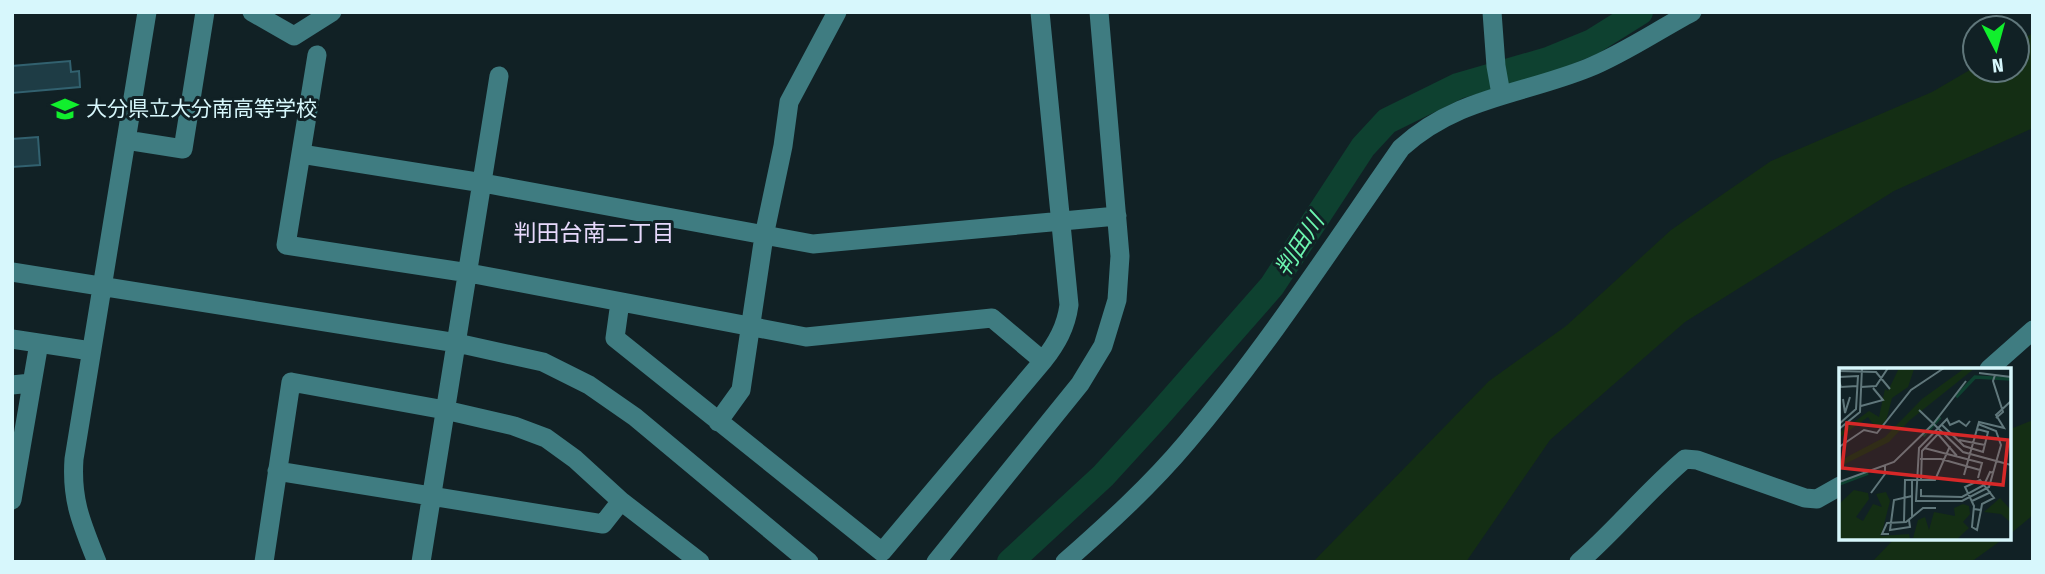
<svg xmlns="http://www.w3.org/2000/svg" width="2045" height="574" viewBox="0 0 2045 574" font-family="'Fira Sans Condensed','Noto Sans JP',sans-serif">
	<rect width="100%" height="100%" fill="#112125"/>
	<!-- green -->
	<path fill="#142e14" d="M2033,33v95l-139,63 -209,131 -135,118 -84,122h-153l176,-181 77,-55 105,-96 100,-69 161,-69 43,-25v3h42v-28z
		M2033,420v95l-25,21v-106z
		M1896,537h110l-35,25h-99z"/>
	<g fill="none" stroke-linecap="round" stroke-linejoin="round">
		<!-- river -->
		<path stroke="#0e4130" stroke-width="26" d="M1010,562l93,-86 53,-58 116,-132 91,-139 24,-26 71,-35 90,-26 44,-18 48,-30"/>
	</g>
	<!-- building -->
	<path fill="#1e3c45" stroke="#32616f" stroke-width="2" d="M70,61l1,11 8,-1 1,16 -68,6v-27z
		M38,137l2,28 -28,2v-28z"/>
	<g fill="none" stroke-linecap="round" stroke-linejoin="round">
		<!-- minor -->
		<path stroke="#3f7c81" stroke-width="19" d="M252,12l42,24 38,-24
			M1492,12l4,54 5,28
			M317,55l-31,190 183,28 337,64 186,-19 51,43
			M126,140l57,9 22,-137
			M301,154l182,29 330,61 304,-28
			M12,272l445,71 86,19 46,23 46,32 174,145
			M620,302l-5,36 267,214 161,-191c14,-18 23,-34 26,-56l-29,-293
			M12,339l79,12
			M1989,369l44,-39
			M12,385l19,-2
			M718,422l23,-32 23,-154 19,-90 6,-44 48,-90
			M277,471l326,53 18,-23
			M12,500l27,-157
			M97,562c-15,-38 -26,-61 -23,-103l73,-447
			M264,562l27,-180 154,28 69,16 32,12 29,21 46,42 79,61
			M421,562l78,-486
			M936,562l144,-178 23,-38 14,-46 3,-44 -21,-244
			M1065,562c42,-37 86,-77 122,-120 78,-92 145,-195 214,-294 56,-51 120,-53 187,-80 35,-14 70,-38 104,-56
			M1579,562c37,-32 68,-71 106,-103l12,1 108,38 12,1 23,-13"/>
	</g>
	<!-- icons -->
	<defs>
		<symbol id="school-bare" viewBox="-9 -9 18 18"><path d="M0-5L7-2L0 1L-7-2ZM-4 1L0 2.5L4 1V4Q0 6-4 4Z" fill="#11ef2d" stroke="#112125" stroke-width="2.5" paint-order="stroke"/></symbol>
	</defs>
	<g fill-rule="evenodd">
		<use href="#school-bare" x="46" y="90" width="38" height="38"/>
	</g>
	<g text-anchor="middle" stroke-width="6" stroke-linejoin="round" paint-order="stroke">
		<!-- poi labels -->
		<g font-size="21" fill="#d7f7fc" stroke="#112125" text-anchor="start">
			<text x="86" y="116">大分県立大分南高等学校</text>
		</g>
		<!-- neighbourhood labels -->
		<g font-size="23" fill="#e7d9fc" stroke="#112125">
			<text x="594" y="241">判田台南二丁目</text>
		</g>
		<!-- water labels -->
		<g font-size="23" font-style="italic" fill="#6cf5af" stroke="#112125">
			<text transform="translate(1299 245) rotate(-57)" y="8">判田川</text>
		</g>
	</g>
	<!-- overview -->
	<g transform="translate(1839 368)">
		<rect width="172" height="172" fill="#112125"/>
		<path d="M60,0h19l-4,1 -6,18 -16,11 -7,27 -10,2 -7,-10 -29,21v-5l30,-22 10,6 6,-28 3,2zM126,0h10l-65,52 -21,22 -50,25v-6l46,-24 37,-38zM15,122l14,3 1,6 -13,18 7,4 10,-17 9,3 -6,-13 10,-2 4,9 -9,35 28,-2 1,5h-71v-35zM161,130l10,11v13l-9,-8 -17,-2zM124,136l6,2 1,8 -7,8 6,6 -12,11 -44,-1 5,-18 7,-3 4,13 5,-18 21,4 -1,-8z" fill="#142e14"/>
		<path fill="none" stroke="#0e4130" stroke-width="3.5" d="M117,29l19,-20 36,2M84,68l17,-19M0,116l29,-11"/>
		<path fill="none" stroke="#60777b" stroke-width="2" d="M0,3l37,1 14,17M140,5l32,4M156,7l-2,6 10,31 -7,6M0,9l19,-1 -2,33 -17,15M0,13l2,6 16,-1M22,19l15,-1 12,-18M4,31l2,14 5,-16M22,38l22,-6 -10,-12M80,42l44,42 48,13M131,53l-4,5 -7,-5 -9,4 -3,-6 -28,29 -3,53h46l27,-14 12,-42 -5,-14 -18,-7M103,57l22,21 19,6 5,-20 -11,-3M0,61l21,-17 2,-44M120,72l26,5M0,79l25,-17 13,3 34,-43 33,-22M85,80l58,15 -4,15M81,91h21l39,11M125,107l15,-53 25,6 -8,-13 15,-14M82,113l1,-30 16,-17 19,22M0,114l55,-20 39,-38 33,-43M82,121v7l41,1 22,-12 6,-13 4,1M32,125l14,-19v-9M133,133l19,-9M135,141l7,1 1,-6 12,-6 -14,-18 -15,7 9,19 -2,21 5,3 4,-20M73,149v-36M70,152l1,7 -20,3 4,-30 18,-4M65,154l1,-42h30l15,-34M50,166h-7l5,-11 19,-1 17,-14h13"/>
		<path fill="#d62828" fill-opacity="0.15" stroke="#d62828" stroke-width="3.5" d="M8,55l161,17 -5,45 -161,-17z"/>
		<rect width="172" height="172" fill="none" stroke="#d7f7fc" stroke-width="3.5"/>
	</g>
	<!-- border -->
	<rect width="2045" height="574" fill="none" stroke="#d7f7fc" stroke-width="28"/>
	<!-- north arrow -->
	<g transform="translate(1996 49) rotate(174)"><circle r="33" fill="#112125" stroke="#60777b" stroke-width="2"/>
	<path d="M0-5L12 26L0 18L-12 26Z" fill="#11ef2d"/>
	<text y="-10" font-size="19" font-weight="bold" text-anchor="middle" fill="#d7f7fc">N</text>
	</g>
</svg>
